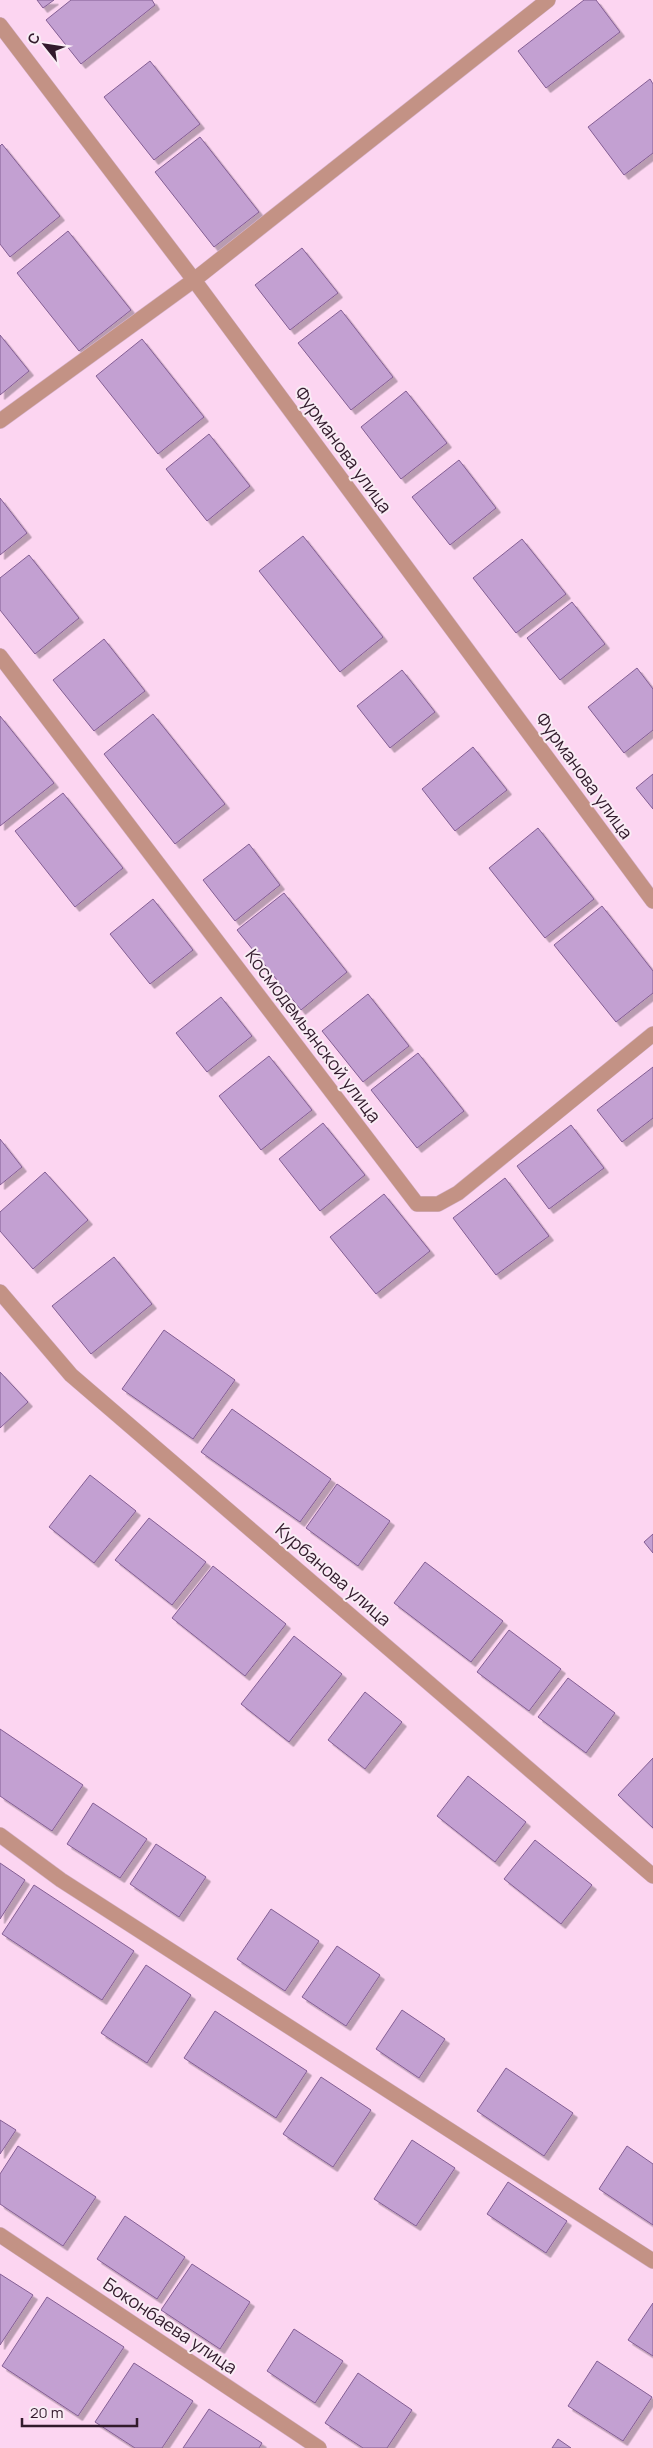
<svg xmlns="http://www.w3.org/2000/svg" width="653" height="2448" viewBox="0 0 653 2448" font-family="Manrope,sans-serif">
	<defs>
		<filter id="shadow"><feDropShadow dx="4.5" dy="4.5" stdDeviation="0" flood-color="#0004"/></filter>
	</defs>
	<rect width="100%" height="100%" fill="#fcd5f1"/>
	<!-- building -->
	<path fill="#c3a0d2" stroke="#845e94" filter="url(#shadow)" d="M37,0h17l-11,8z
		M71,0h81l3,5 -74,59 -35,-44z
		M584,0h12l24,32 -74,56 -28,-37z
		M150,61l50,63 -46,36 -50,-63z
		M650,79l3,5v69l-29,22 -36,-48z
		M200,137l59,75 -45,35 -59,-75z
		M2,144l58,72 -50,41 -10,-13v-98z
		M68,231l63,79 -52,41 -62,-78z
		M302,248l36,45 -48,37 -35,-45z
		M341,310l52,67 -42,33 -53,-67z
		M0,335l29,36 -29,24z
		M142,339l62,78 -46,37 -62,-78z
		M406,391l41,52 -46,36 -40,-52z
		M209,434l41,52 -43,35 -41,-52z
		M459,460l37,48 -46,37 -38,-48z
		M0,498l27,35 -27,22z
		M303,536l80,101 -43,35 -81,-101z
		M522,539l44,55 -50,39 -43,-55z
		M29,555l50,63 -44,36 -35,-44v-32z
		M572,602l33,42 -45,36 -33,-42z
		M104,639l41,52 -51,40 -41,-51z
		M637,668l16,21v41l-29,23 -36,-46z
		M402,670l33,42 -45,36 -33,-42z
		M153,714l72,90 -50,40 -71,-90z
		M0,716l54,67 -54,43z
		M473,747l34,43 -52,41 -33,-42z
		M653,774v35l-17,-21z
		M63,793l60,75 -48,39 -60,-76z
		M538,828l56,71 -49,39 -56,-70z
		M249,844l31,41 -45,36 -32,-41z
		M284,893l63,79 -46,38 -64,-80z
		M153,899l40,51 -43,34 -40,-50z
		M602,906l51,65v22l-37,29 -62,-77z
		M368,994l41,52 -46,36 -41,-51z
		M221,997l31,39 -45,36 -31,-39z
		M418,1053l46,58 -47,37 -46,-58z
		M269,1056l43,54 -51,40 -42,-54z
		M653,1067v51l-31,24 -25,-32z
		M323,1123l42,52 -45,36 -41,-52z
		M571,1125l33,43 -55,41 -32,-43z
		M0,1139l22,28 -22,18z
		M45,1172l43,48 -55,49 -33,-38v-19z
		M505,1178l44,58 -53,39 -43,-57z
		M384,1194l46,57 -54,43 -46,-57z
		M114,1257l38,47 -61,50 -39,-48z
		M164,1330l71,50 -42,59 -71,-50z
		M0,1372l28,30 -28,26z
		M232,1409l99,70 -31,43 -99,-70z
		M90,1475l46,36 -42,52 -45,-36z
		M337,1484l53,37 -32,45 -52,-38z
		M149,1518l57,44 -34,43 -57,-45z
		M653,1534v19l-9,-11z
		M425,1562l78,59 -32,41 -77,-59z
		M213,1566l73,58 -41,52 -73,-58z
		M509,1630l52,39 -32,42 -52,-39z
		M294,1636l48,38 -53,68 -48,-38z
		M568,1678l47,35 -29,40 -48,-36z
		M365,1692l37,30 -37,47 -37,-29z
		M0,1729l83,56 -31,46 -52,-35z
		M653,1758v70l-35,-33z
		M468,1776l58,46 -31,40 -58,-46z
		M93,1803l54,36 -27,39 -53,-34z
		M535,1840l57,45 -31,39 -57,-45z
		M156,1844l50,33 -27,40 -49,-33z
		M0,1863l25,17 -25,39z
		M34,1885l100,66 -32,49 -100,-66z
		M271,1909l48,32 -34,50 -48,-32z
		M337,1946l43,29 -34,51 -44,-29z
		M146,1965l45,30 -44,68 -46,-30z
		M402,2010l43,29 -26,39 -43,-29z
		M215,2011l92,60 -31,47 -92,-60z
		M506,2068l67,45 -29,43 -67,-45z
		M321,2077l50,33 -38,57 -50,-33z
		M0,2120l16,10 -16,24z
		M412,2140l43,28 -39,58 -42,-27z
		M18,2146l78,51 -33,49 -63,-42v-30z
		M627,2146l26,18v61l-54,-36z
		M508,2182l59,39 -21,32 -59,-39z
		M125,2216l60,41 -28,42 -60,-40z
		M192,2264l58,38 -30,47 -59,-39z
		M0,2274l33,21 -33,50z
		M47,2297l77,50 -46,69 -76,-50z
		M653,2303v53l-25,-16z
		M294,2329l49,32 -28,42 -48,-32z
		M597,2361l55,36 -29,44 -55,-35z
		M134,2363l59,38 -31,47h-27l-40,-26z
		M358,2373l54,37 -25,38h-24l-38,-25z
		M209,2409l53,34 -3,5h-76z
		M558,2439l13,9h-19z"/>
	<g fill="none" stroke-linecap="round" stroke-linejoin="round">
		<defs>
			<path id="street" d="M0,25l194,255 459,621
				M0,421l194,-141 354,-280
				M0,656l417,548h21l20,-11 195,-159
				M0,1292l71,83 582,501
				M0,1835l61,45 592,381
				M0,2235l319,213"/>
		</defs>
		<!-- street casing -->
		<use href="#street" stroke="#d8b4ce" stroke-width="16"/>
		<!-- street -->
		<use href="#street" stroke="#c39285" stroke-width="15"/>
	</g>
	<g text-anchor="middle" stroke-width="4" stroke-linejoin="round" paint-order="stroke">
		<!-- street labels -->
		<g font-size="18" fill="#321b2c" stroke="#f9ecf5">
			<text transform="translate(343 450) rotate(54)" y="6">Фурманова улица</text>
			<text transform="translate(584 776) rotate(54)" y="6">Фурманова улица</text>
			<text transform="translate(313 1036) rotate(53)" y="6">Космодемьянской улица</text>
			<text transform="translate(333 1575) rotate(41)" y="6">Курбанова улица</text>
			<text transform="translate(170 2326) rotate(34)" y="6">Боконбаева улица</text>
		</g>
	</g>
	<!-- north arrow -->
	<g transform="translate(45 45) rotate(300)" stroke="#f9ecf5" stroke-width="4" paint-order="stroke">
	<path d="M0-4L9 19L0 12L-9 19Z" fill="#321b2c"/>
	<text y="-8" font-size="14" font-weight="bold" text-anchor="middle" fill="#321b2c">С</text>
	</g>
	<!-- scale -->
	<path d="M22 2418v8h115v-8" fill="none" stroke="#321b2c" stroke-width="2.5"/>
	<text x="30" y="2418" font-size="15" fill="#321b2c" stroke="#f9ecf5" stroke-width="4" paint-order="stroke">20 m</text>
</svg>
